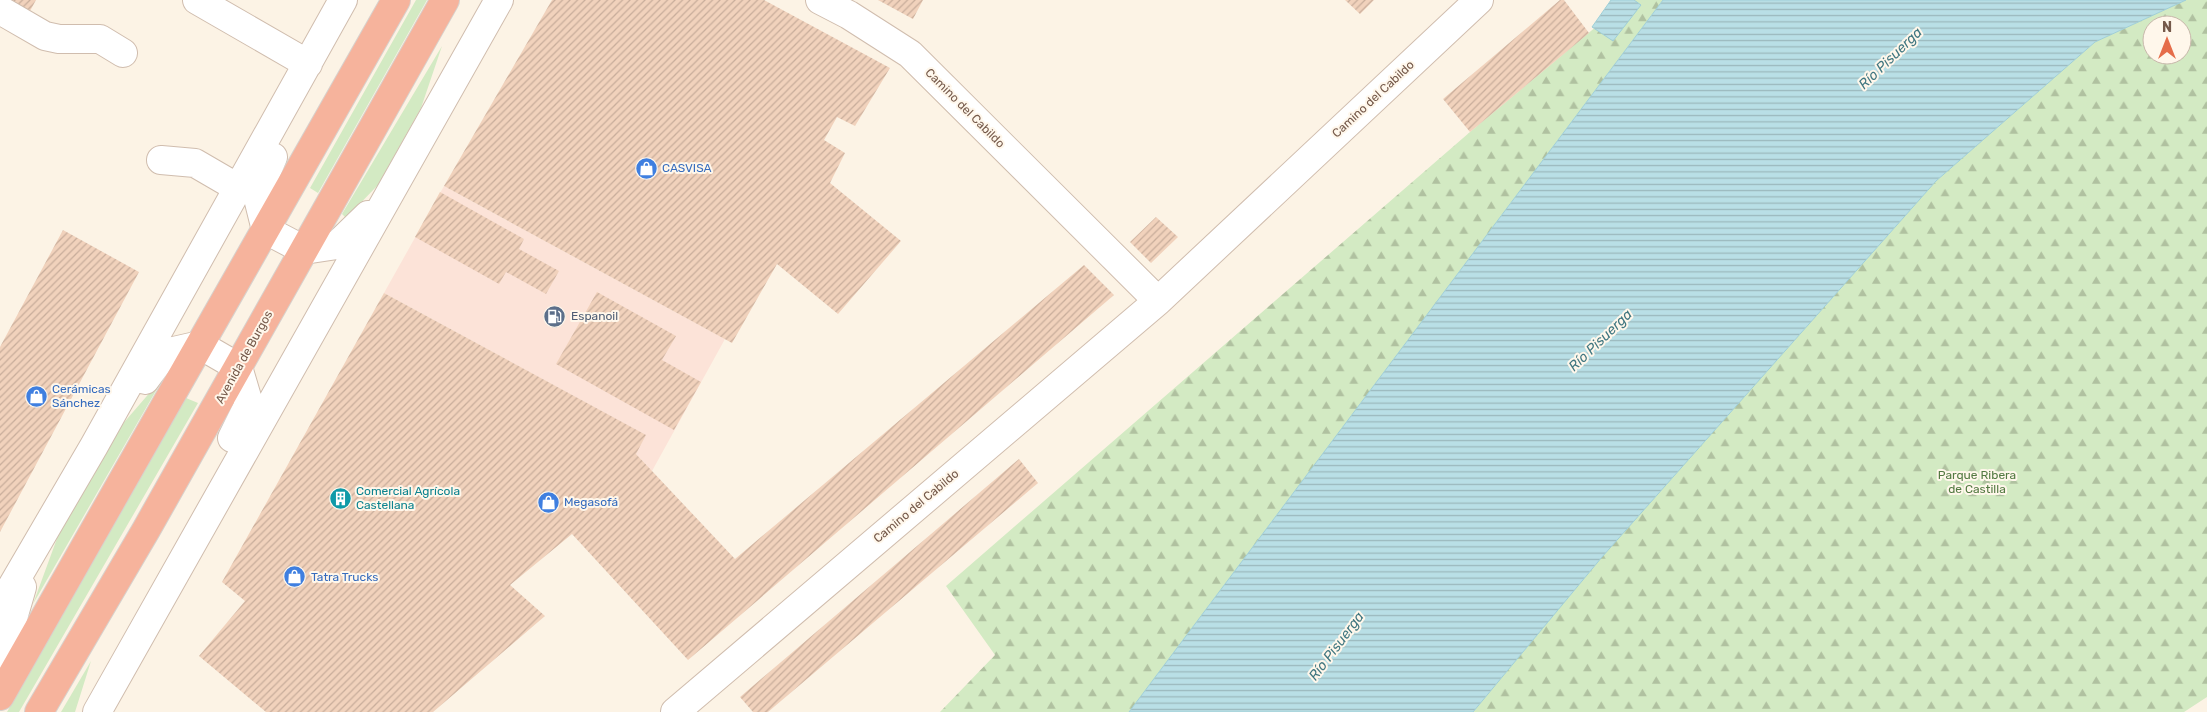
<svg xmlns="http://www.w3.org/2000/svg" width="2207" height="712" viewBox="0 0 2207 712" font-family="Rubik,sans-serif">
	<defs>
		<pattern id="forest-firs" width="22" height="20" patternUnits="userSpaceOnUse" patternTransform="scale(1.25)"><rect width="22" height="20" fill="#d3eac3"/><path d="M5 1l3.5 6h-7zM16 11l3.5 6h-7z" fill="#b0c1a0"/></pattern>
		<pattern id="water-rules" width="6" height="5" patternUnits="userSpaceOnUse" patternTransform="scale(1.25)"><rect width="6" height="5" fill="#b9dfe6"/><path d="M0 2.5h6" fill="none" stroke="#9bb8bc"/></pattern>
		<pattern id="building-hatch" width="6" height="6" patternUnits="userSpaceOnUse" patternTransform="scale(1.25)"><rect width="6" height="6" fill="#f1d2bc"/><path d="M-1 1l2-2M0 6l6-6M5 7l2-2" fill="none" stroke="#c8ad9b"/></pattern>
	</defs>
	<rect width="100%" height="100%" fill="#fcf3e5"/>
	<!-- commercial -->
	<path fill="#fce3d8" d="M444,186l281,153 -73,132 -16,-17 9,-19 -261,-142z"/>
	<!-- green -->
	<path fill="#d3eac3" d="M416,0h11l-109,193 -8,-5z
		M442,46l-21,62 -43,77 -32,33 -4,-4z
		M165,375l-132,229 37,-101 44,-69z
		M186,398l12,5 -179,309h-12z
		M91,661l-16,51h-14z"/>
	<!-- forest -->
	<path fill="url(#forest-firs)" fill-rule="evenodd" d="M1628,0h35l-534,712h-189l55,-57 -49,-69 524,-454z
		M2186,0h21v697l-23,15h-711l129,-155 334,-376 159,-139zM2152,25h30v30h-30z"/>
	<!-- water -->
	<path fill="url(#water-rules)" stroke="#9fcfd7" d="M1611,0h23l7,5 -28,36 -21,-14z
		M1663,0h523l-91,42 -159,139 -334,376 -129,155h-344z"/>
	<!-- building -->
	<path fill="url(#building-hatch)" d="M11,0h25l-6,11z
		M552,0h212l126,68 -35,58 -18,-9 -13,23 21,13 -15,30 71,58 -63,73 -61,-50 -45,79 -288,-157z
		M878,0h45l-10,19z
		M1345,0h29l-14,14z
		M1560,0h4l25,33 -119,99 -27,-33z
		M440,192l84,47 -5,10 40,22 -13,23 -40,-22 -7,12 -84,-47z
		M1156,217l22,20 -27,26 -21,-21z
		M63,230l76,42 -139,260v-185z
		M1084,265l30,30 -426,365 -116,-126 -62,51 35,31 -112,96h-167l-67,-56 46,-55 -23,-19 162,-289 262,142 -10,19 99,105z
		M597,292l79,44 -14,24 39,22 -27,48 -118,-66z
		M1019,459l19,24 -270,229h-15l-13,-15z"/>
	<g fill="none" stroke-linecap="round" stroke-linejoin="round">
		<defs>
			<path id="minor" d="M197,0l111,64
				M820,0l29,15 61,39 248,247
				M0,10l45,26 14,3h41l23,14
				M273,157l-16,37 9,36 38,20 33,-5 31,-30
				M161,160l34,3 43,25
				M145,380l20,-27 35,-8 38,22 11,37 -17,34
				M0,607l94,-161 249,-446
				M0,663l22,-76
				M97,712l402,-712
				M675,712l483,-411 321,-301"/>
			<path id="highway" d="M0,696l396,-696
				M39,712l107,-182 299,-530"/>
		</defs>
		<!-- minor casing -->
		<use href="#minor" stroke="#d0bdae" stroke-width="30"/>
		<!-- highway casing -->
		<use href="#highway" stroke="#d8d1cc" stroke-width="30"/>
		<!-- minor -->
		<use href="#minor" stroke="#fff" stroke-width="28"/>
		<!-- highway -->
		<use href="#highway" stroke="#f6b39c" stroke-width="28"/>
	</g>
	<!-- icons -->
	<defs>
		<symbol id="shop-disc" viewBox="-11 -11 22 22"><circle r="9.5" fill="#3f7fe0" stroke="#fff7eb"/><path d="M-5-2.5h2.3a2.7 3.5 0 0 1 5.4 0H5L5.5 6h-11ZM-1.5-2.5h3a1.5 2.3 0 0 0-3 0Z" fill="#fff"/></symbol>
		<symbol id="fuel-disc" viewBox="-11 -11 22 22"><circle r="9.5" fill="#5c6f8a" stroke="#fff7eb"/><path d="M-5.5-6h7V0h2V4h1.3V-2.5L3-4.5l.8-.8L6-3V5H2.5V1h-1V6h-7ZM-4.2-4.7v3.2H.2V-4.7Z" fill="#fff"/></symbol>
		<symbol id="building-disc" viewBox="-11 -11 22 22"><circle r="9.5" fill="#0f9aa8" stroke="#fff7eb"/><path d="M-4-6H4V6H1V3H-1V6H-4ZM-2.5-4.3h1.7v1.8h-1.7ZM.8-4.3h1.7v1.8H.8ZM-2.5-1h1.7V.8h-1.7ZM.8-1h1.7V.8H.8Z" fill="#fff"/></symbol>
	</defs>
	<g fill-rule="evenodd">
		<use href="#shop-disc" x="634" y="156" width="25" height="25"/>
		<use href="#fuel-disc" x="542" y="304" width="25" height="25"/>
		<use href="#shop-disc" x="24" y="384" width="25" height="25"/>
		<use href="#building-disc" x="328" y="486" width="25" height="25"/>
		<use href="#shop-disc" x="536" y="490" width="25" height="25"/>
		<use href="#shop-disc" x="282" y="564" width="25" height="25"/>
	</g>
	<g text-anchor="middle" stroke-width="4" stroke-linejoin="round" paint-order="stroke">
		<!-- street labels -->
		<g font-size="12" fill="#75594a" stroke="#fff7eb">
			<text transform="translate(1373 99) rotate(-43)" y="4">Camino del Cabildo</text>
			<text transform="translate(965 108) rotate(45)" y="4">Camino del Cabildo</text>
			<text transform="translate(244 357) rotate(-61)" y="4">Avenida de Burgos</text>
			<text transform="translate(916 506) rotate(-40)" y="4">Camino del Cabildo</text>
		</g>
		<!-- shop labels -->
		<g font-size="12" fill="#366cbe" stroke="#fff7eb" text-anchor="start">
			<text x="662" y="172">CASVISA</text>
			<text x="52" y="393">Cerámicas<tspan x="52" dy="14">Sánchez</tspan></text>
			<text x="564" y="506">Megasofá</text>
			<text x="311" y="581">Tatra Trucks</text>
		</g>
		<!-- service labels -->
		<g font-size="12" fill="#4e5e75" stroke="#fff7eb" text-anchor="start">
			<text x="571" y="320">Espanoil</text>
		</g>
		<!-- park labels -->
		<g font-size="12" fill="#537a42" stroke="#fff7eb">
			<text x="1977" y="479">Parque Ribera<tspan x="1977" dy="14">de Castilla</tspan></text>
		</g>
		<!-- culture labels -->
		<g font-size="12" fill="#0d838f" stroke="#fff7eb" text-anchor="start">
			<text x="356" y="495">Comercial Agrícola<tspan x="356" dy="14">Castellana</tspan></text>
		</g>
		<!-- water labels -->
		<g font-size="14" font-style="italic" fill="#417781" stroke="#fff7eb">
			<text transform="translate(1890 58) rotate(-44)" y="5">Río Pisuerga</text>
			<text transform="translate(1600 340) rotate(-44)" y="5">Río Pisuerga</text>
			<text transform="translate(1336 646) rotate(-53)" y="5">Río Pisuerga</text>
		</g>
	</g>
	<!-- north arrow -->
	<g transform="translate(2167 40)"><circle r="24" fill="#fff7eb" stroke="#c8b8ab"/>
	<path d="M0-4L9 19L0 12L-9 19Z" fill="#e56d4a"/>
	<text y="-8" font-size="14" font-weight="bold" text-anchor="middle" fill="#75594a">N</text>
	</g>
</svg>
